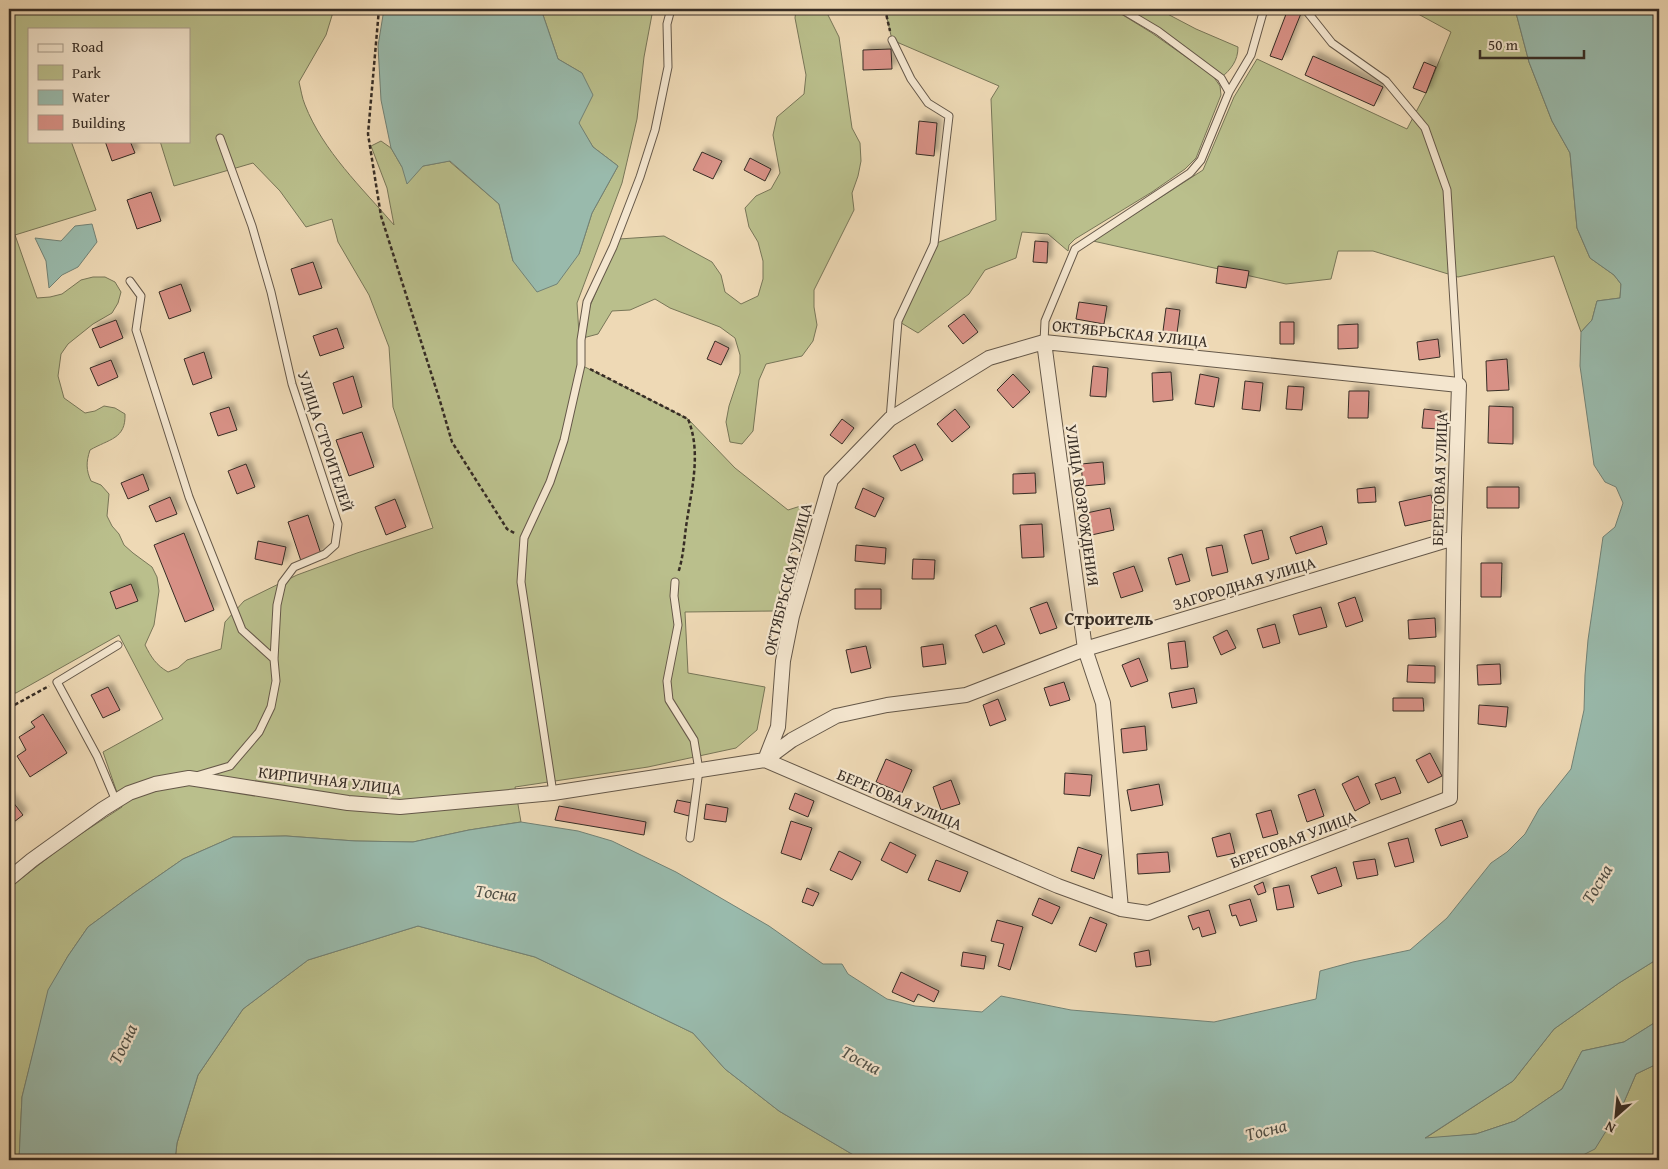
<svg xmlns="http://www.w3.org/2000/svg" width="1668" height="1169" viewBox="0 0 1668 1169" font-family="'Gentium Book Plus',serif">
	<defs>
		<filter id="shadow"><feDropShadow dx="4.5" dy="-4.5" stdDeviation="2.5" flood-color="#0004"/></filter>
	</defs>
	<rect width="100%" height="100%" fill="#eed9b5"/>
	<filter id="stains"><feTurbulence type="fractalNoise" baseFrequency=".004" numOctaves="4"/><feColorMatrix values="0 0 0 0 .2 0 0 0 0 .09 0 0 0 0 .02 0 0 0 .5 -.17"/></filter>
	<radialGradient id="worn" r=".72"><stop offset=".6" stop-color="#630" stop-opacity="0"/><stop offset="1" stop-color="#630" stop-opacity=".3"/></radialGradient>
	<!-- green -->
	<path fill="#babf8c" stroke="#787658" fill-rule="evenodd" d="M9,9h325l-8,26 -27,47c2,8 3,16 6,23 18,46 57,83 89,120l-7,-37 -16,-42 10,-5 10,7 11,19 21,-1 26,-5 50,43 14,57 66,-7 13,-41 26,-47 -25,-19 -15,-24 4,-50 -24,-14 -17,-50h112l-9,48 -7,62 -15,64 -45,120 4,62 107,54 47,49 53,42 19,-6 -33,107 -89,1 3,61 77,14 -8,43 -21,18 -88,19 -133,20 6,35 -52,8 -56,12 -58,-1 -69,-5 -53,1 -50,22 -49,34 -46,34 -20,29 -19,34 -27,107 -3,63h-10v-269l4,-6 54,-42 55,-36 -19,-55 60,-33 -44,-84 -103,58h-7zM29,29h160v112h-29l14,45 79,-23 27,28 26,36 26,-8 6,23 31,53 20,52 4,60 40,121 -76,25 -60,22 -53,26 -19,21 -4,27 -34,11 -9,8 -10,4c-12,-7 -17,-15 -23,-27l9,-20 5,-34 -2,-14 -5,-10 -19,-14 -9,-8 -5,-11 -7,-8 -5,-10 2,-22 -8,-9 -10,-4c-5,-11 -5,-19 -1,-31 19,-11 36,-11 35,-36l-10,-6 -11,-2 -9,5 -10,2 -21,-15 -6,-22 3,-22 7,-10 25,-20 19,-11 6,-10 3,-11 -6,-10 -10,-5h-12l-12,3 -19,14 -12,3 -13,1 -22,-63 81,-25 -25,-69h-42z
		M796,9h29l14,28 13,91 8,15 1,18 -3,15 -6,17 2,17 -40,80v17l3,18 -4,16 -11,15 -36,8 -7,16 -6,51 -11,13 -12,-2 -4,-20 3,-16 11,-33v-18l-5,-17 -15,-11 -50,-19 -15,-9 -25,11 -18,1 -14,23 -15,4 7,-32 29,-67 45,-3 48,26 9,13 4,17 16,12 17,-8 5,-17v-18l-5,-19 -9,-15 -4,-19 11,-12 15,-7 9,-16 -7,-38 4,-18 27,-23 2,-19 -11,-57z
		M885,9h228l39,24 61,43 7,10 1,9 -25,63 -11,11 -33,23 -77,47 -6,6 -1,6 -20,-17 -26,-2 -6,26 -31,12 -16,24 -51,39 -20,-12 36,-77 62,-24 -5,-121 8,-13 -107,-46z
		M1121,9h37l38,20 42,18c0,14 -7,22 -17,31z
		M1409,9h106l14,53 23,59 18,32 7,75 13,30 24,17 7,9 -1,14 -23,3 -5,19 -11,12 -27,-76 -96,21 -85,-26h-35l-7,28 -45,5 -193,-43 110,-71 31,-73 23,-38 150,70 19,-36 25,-61z
		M418,926l117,31 158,76 32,36 54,42 83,49h-687l2,-17 21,-68 45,-66 65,-49z
		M1659,958v62l-35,22 -42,9 -20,38 -47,32 -39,13 -52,5 89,-58 41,-52 65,-46z
		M1659,1063v97h-86l22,-12 29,-46 12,-28z"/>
	<!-- water -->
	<path fill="#99baac" stroke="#728276" d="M384,9h157l17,50 24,14 11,22 -14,28 14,24 25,19 -26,47 -13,41 -22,30 -20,8 -24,-31 -14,-57 -49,-43 -27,5 -16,18 -5,-17 -11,-19 -10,-48 -3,-54z
		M1515,9h144v949l-40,25 -65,46 -41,52 -88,57 51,-4 39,-13 47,-32 20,-38 42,-9 35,-22v43l-23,11 -12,28 -29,47 -22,11h-711l-83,-49 -54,-42 -32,-36 -158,-76 -117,-31 -110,34 -65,49 -45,66 -21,68 -2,17h-156l3,-63 13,-53 13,-54 20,-34 20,-29 46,-34 49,-34 50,-22 53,-1 69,5 58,1 56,-12 52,-8 57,9 34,10 64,31 93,54 54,38h19l6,10 39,25 28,7 67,6 19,-16 70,14 143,12 102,-23 4,-28 33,-9 57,-12 37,-32 44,-55 16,-11 18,-18 14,-25 32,-40 13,-59 1,-35 3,-35 15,-103 12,-10 8,-24 -7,-16 -11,-5 -11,-17 -14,-99 1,-34 11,-12 5,-19 23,-3 1,-14 -7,-9 -24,-17 -13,-30 -7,-75 -18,-32 -23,-59z
		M92,224l5,18 -19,25 -16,8 -13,13 -3,-27 -11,-23 26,3 14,-15z"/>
	<!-- building -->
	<path fill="#d89186" stroke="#372d25" filter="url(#shadow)" d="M1288,9h8l6,2 -20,49 -12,-4z
		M891,49l1,20 -29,1v-20z
		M1313,56l70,31 -9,19 -69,-31z
		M1424,62l12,5 -10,26 -13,-5z
		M919,121l18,2 -3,33 -18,-2z
		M105,141h25l5,12 -23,8z
		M702,152l20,9 -9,18 -20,-9z
		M750,158l21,11 -6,12 -21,-11z
		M151,192l10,29 -24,8 -10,-29z
		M1035,241l13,1 -1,21 -14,-1z
		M313,262l9,26 -23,7 -8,-26z
		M1218,266l31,5 -3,17 -30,-5z
		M181,284l10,27 -22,8 -10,-27z
		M1079,302l28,4 -3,18 -28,-5z
		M1166,308l14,2 -3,23 -14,-2z
		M964,314l14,18 -15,12 -15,-18z
		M116,320l7,18 -23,10 -8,-19z
		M1280,322h14v22h-14z
		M1358,324v24l-20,1v-24z
		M337,328l7,20 -24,8 -7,-20z
		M1438,339l2,18 -21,3 -2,-18z
		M715,341l14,7 -8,17 -14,-6z
		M204,352l8,26 -19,7 -9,-26z
		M1507,359l2,31 -22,1 -1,-30z
		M111,360l7,17 -20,9 -8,-18z
		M1093,366l15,2 -2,29 -16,-1z
		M1171,372l2,28 -20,2 -1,-29z
		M1013,374l17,18 -17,16 -16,-18z
		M1200,374l19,4 -5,29 -19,-3z
		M353,376l9,31 -19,7 -10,-31z
		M1245,381l18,2 -3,28 -18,-2z
		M1288,386l16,1 -2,23 -16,-1z
		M1349,391h20l-1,27h-20z
		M1489,406l24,1v37l-25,-1z
		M229,407l8,23 -19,6 -8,-23z
		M955,409l15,18 -18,15 -15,-18z
		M1424,409l17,2 -1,18 -18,-1z
		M842,419l12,9 -12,16 -12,-9z
		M362,432l12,35 -25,9 -13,-36z
		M915,444l8,16 -22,11 -8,-15z
		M1103,462l2,22 -22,2 -2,-22z
		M246,464l9,23 -18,7 -9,-23z
		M1035,473l1,20 -23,1v-20z
		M143,474l6,16 -21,9 -7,-16z
		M1375,487l1,15 -18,1 -1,-14z
		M1487,487h32v21h-32z
		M863,488l21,10 -9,19 -20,-9z
		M1431,495l5,24 -31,7 -6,-24z
		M170,497l7,17 -21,8 -7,-16z
		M395,499l11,28 -20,8 -11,-28z
		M1110,508l4,22 -27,6 -5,-22z
		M308,515l13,39 -20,7 -13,-39z
		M1042,524l2,33 -22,1 -2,-33z
		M1322,526l5,18 -31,10 -6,-17z
		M1262,530l7,29 -17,5 -8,-29z
		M184,533l30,77 -29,12 -31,-77z
		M258,541l28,6 -4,18 -27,-6z
		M856,545l30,3 -1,16 -30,-3z
		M1222,545l6,27 -16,4 -6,-28z
		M1182,554l8,27 -14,4 -8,-27z
		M913,559l22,1 -1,19h-22z
		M1481,563h21l-1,34h-20z
		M1134,566l9,25 -22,7 -8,-25z
		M131,584l7,17 -22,8 -6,-17z
		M855,589h26v20h-26z
		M1355,597l8,24 -17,6 -8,-24z
		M1047,602l10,26 -17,6 -10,-26z
		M1321,607l6,20 -28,8 -6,-20z
		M1435,618l1,19 -27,2 -1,-19z
		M1275,624l5,19 -17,5 -6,-19z
		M996,625l9,19 -22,9 -8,-18z
		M1227,630l9,18 -15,7 -8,-18z
		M1185,641l3,26 -17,2 -3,-26z
		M943,644l3,20 -23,3 -2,-20z
		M866,646l5,22 -20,5 -5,-23z
		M1139,658l9,23 -17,6 -9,-22z
		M1500,664l1,20 -23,1 -1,-20z
		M1408,665l27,1v17l-28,-1z
		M1064,682l6,18 -20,6 -6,-18z
		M108,687l12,23 -17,8 -12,-23z
		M1194,688l3,15 -25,5 -3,-15z
		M1393,698h30l1,13h-31z
		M998,699l8,21 -16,6 -7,-21z
		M1479,705l29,2 -2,20 -28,-3z
		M43,714l24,39 -37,24 -13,-21 9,-6 -7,-13 16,-10 -4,-5z
		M1145,726l2,24 -24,3 -2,-24z
		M1430,753l12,23 -14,7 -12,-23z
		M886,759l26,11 -10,23 -26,-11z
		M1065,773l27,2 -2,21 -26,-2z
		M1358,776l12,27 -15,8 -13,-27z
		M1395,777l6,16 -20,7 -6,-16z
		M951,780l9,24 -19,6 -8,-23z
		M1159,784l4,21 -32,6 -4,-21z
		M1315,789l9,27 -17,6 -9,-27z
		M795,793l19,8 -6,16 -19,-8z
		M9,797l14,18 -13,10 -1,-2z
		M677,800l15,3 -3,13 -15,-4z
		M706,804l22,4 -2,14 -22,-3z
		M559,806l87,16 -2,13 -89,-15z
		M1271,810l7,24 -15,4 -7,-24z
		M1462,820l6,17 -27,9 -6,-17z
		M791,821l21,7 -11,32 -20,-7z
		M1230,833l5,20 -18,4 -5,-19z
		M1408,838l6,24 -19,5 -7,-24z
		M890,842l26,13 -9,18 -26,-13z
		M1078,847l24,8 -8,24 -23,-8z
		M839,851l22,11 -9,18 -22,-10z
		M1168,852l2,20 -32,2 -1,-20z
		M1375,859l3,16 -21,4 -4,-17z
		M936,860l32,12 -8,20 -32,-12z
		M1336,867l6,19 -24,8 -7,-18z
		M1263,882l3,10 -8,3 -4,-9z
		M1289,885l5,22 -17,3 -4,-22z
		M807,888l12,5 -6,13 -11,-4z
		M1039,898l21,9 -8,17 -20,-9z
		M1250,899l7,22 -17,5 -4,-11 -4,1 -3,-11z
		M1209,910l7,23 -14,4 -3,-10 -6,3 -5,-14z
		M1090,917l17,7 -11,28 -17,-7z
		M997,920l26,7 -13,43 -12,-4 6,-22 -13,-3z
		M1149,950l2,15 -15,2 -2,-14z
		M963,952l23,4 -2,13 -23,-3z
		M901,972l38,19 -5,11 -16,-8 -4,8 -22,-10z"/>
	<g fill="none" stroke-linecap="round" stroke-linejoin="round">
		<defs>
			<path id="lane" d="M1121,9l37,22 63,47 8,14
				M1305,9l27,34 54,38 39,47 22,62 12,195
				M130,281l11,15 -5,34 53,167 53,133 32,29
				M1044,342l1,-21 30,-72 115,-76 11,-13 28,-68 22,-37 13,-46
				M890,419l8,-98 36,-77 15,-128 -21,-13 -17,-24 -19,-39
				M675,582l-1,14 4,29 -11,56 2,19 25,40 5,30 -9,68
				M196,776l34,-10 29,-34 12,-25 5,-26 -2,-22 3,-54 5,-22 12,-16 31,-13 10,-9 3,-21 -46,-140 -21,-92 -19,-66 -32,-88
				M553,793l-32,-211 3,-44 26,-56 14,-42 17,-75v-25l6,-38 26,-55 27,-70 15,-47 13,-63 -1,-43 4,-15
				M116,801l-19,-45 -40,-74 61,-37"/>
			<path id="street" d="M1044,342l415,43 -5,153 -4,260 -302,115 -27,-4 -63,-23 -293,-126 13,-33 5,-66 9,-45 39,-136 59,-61 99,-61z
				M1044,342l41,307 18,54 18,206
				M9,879l23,-19 71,-51 26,-16 26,-9 34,-6 159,25 52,4 153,-14 212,-33 27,-20 44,-24 51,-11 79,-10 119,-46 369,-111"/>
		</defs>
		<!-- lane casing -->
		<use href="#lane" stroke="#655849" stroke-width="9"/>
		<!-- street casing -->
		<use href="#street" stroke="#655849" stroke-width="16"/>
		<!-- path -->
		<path stroke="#372d25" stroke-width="2.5" stroke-dasharray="4 2.5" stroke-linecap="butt" d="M379,9l-11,125 13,82 59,185 12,41 55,87 9,5
			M885,9l5,22
			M590,369l98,50c14,34 3,72 -2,108 -2,15 -3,32 -8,46
			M9,708l40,-22"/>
		<!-- lane -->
		<use href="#lane" stroke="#f4e6cf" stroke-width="7"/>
		<!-- street -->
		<use href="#street" stroke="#f4e6cf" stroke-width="14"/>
	</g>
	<g text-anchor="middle" stroke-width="4.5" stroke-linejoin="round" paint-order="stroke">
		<!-- street labels -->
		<g font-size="16" fill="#372d25" stroke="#f4e6cf">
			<text transform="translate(1130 333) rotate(6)" y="6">ОКТЯБРЬСКАЯ УЛИЦА</text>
			<text transform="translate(326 441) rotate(72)" y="6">УЛИЦА СТРОИТЕЛЕЙ</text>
			<text transform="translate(1439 479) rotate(-88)" y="6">БЕРЕГОВАЯ УЛИЦА</text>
			<text transform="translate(1083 505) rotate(82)" y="6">УЛИЦА ВОЗРОЖДЕНИЯ</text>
			<text transform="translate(787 579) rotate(-76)" y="6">ОКТЯБРЬСКАЯ УЛИЦА</text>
			<text transform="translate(1244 583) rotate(-17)" y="6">ЗАГОРОДНАЯ УЛИЦА</text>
			<text transform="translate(330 780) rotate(7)" y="6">КИРПИЧНАЯ УЛИЦА</text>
			<text transform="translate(900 799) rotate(23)" y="6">БЕРЕГОВАЯ УЛИЦА</text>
			<text transform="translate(1293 839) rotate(-21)" y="6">БЕРЕГОВАЯ УЛИЦА</text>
		</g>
		<!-- neighbourhood labels -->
		<g font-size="18" font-weight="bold" fill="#372d25" stroke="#f4e6cf">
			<text x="1109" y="625">Строитель</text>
		</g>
		<!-- water labels -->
		<g font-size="18" font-style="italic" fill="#505047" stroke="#f4e6cf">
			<text transform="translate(1597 884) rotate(-59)" y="6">Тосна</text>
			<text transform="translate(496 893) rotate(7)" y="6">Тосна</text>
			<text transform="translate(123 1044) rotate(-64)" y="6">Тосна</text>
			<text transform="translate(861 1060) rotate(28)" y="6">Тосна</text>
			<text transform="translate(1266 1130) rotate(-14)" y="6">Тосна</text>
		</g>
	</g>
	<!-- margin -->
	<rect width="1668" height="1169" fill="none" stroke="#eed9b5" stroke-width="30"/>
	<rect x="10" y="10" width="1648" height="1149" fill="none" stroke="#372d25" stroke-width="2.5"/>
	<rect x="15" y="15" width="1638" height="1139" fill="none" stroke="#372d25"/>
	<!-- legend -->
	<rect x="28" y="28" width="162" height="115" fill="#f4e6cf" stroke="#a89c8b"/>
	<rect x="38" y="44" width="25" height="8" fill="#f4e6cf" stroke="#a89c8b"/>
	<text x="72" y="52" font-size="15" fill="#372d25">Road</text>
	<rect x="38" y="65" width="25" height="15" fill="#babf8c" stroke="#a89c8b"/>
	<text x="72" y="78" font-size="15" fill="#372d25">Park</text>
	<rect x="38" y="90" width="25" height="15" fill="#99baac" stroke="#a89c8b"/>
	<text x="72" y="102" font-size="15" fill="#372d25">Water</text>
	<rect x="38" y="115" width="25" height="15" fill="#d89186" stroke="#a89c8b"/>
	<text x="72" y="128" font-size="15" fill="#372d25">Building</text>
	<!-- north arrow -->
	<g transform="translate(1616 1116) rotate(207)" stroke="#f4e6cf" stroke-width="4" paint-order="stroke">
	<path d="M0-4L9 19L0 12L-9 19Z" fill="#372d25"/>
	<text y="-8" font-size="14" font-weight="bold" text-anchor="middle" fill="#372d25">N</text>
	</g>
	<!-- scale -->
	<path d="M1480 50v8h104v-8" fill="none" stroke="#372d25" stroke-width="2.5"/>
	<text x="1488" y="50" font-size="15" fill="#372d25" stroke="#f4e6cf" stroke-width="4" paint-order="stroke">50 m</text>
	<rect width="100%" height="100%" filter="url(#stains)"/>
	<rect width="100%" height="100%" fill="url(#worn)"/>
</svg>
